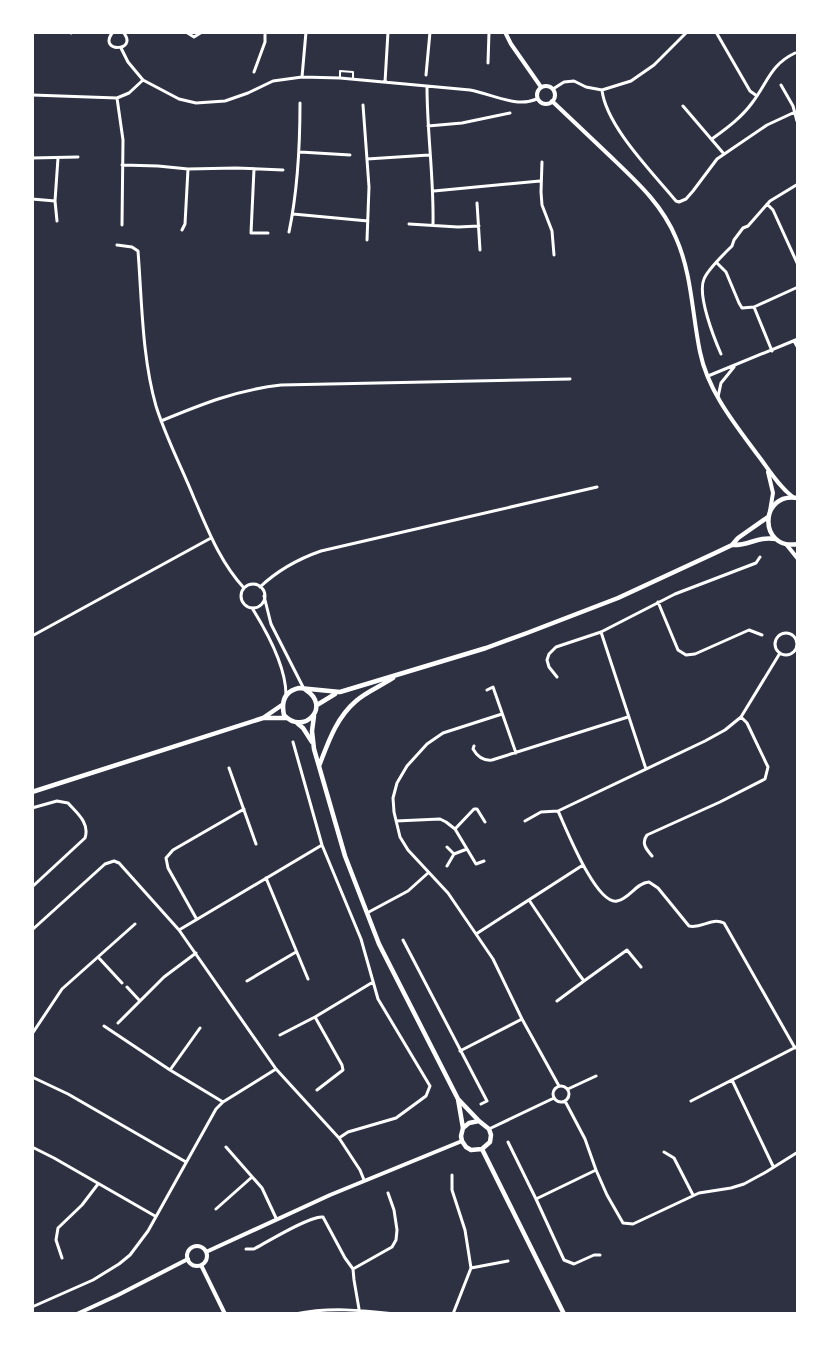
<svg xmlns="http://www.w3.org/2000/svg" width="830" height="1346" viewBox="0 0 830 1346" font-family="Barlow,sans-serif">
	<rect width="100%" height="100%" fill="#2d3142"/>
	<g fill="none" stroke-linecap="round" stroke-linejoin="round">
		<!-- service -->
		<path stroke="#fff" stroke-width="2" d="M340,78v-7l13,1v7"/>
		<!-- minor -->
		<path stroke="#fff" stroke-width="3" d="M70,32l1,1
			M113,32c-17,21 27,20 10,0
			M186,32l8,5 8,-5
			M716,32l34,59 7,5
			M121,48l7,14 15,18 36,19 17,4 29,-2 23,-8 25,-12 29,-4 38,1 130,12c22,4 46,18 67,9
			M488,63l1,-31
			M254,72l11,-30v-10
			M426,75l4,-43
			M302,77l4,-45
			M385,82l3,-50
			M781,85l12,21 4,15
			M427,87c0,46 7,91 6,137
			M553,89l11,-7 10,-1 12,6 16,3 29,-9 23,-16 33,-33
			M602,90c4,36 51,83 74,111l3,1 7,-3 7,-8 24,-32 50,-34 28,-13
			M32,95l85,3 12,-5 14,-13
			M117,98l6,42 -1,85
			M363,105l6,82 -2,53
			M683,106l41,48
			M428,126l34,-3 48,-10
			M712,139c15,-11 29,-21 40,-36 16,-21 18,-38 43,-50
			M300,152l50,3
			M32,158l46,-1
			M367,159l62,-4
			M542,162l-1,30 1,13 10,26 2,24
			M122,165l36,1 30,3 48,-1 47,2
			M254,169l-3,64h17
			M434,191l106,-10
			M32,199l23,2
			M477,203l3,47
			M767,204l6,6 25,55
			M293,214l75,7
			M57,221l-2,-20 3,-43
			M409,224l49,3 21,-1
			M182,230l3,-6 3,-55
			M289,232c9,-43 11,-86 11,-129
			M117,245l15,2 6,4c4,51 4,106 18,155 10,32 26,62 38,92 14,32 26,64 50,90
			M717,263l9,9 13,31 3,5 12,-1 44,-20
			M754,307l18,44
			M794,341l4,7
			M721,354c-7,-16 -24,-59 -17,-75 4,-10 20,-25 28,-33l2,-6 9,-12 5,-2 22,-25 28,-17
			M708,376l90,-37
			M718,397l3,-14 13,-16
			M161,421c41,-17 76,-31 120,-36l289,-6
			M241 596a12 12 0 1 1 24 0a12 12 0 1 1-24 0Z
			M260,587c18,-17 38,-28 61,-36l276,-64
			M264,596l7,28 33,65
			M658,602l20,48 8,5 9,-1 54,-24 13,5
			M252,608c15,24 34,58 34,87
			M601,632l45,137
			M775 644a11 11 0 1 1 22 0a11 11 0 1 1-22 0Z
			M32,636l179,-98
			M557,677l-8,-10 -2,-7 2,-6 7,-7 45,-15 74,-38 81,-31 4,-6
			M487,690l6,-3 23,66
			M502,714l-59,19 -16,11 -20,22 -10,17 -4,15 1,14 6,25 8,13 40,43 45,66 29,60 37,67
			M293,742l29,103 39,94 17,60 52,87 -4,10 -30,22 -48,14 -9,6
			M474,746l-1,3c4,7 10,12 19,11l136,-43
			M229,768l27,76
			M32,808l25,-7 11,2c9,10 22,20 17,35l-53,49
			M558,811c8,17 38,94 59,90 12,-2 19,-18 32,-19l9,6 31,38c13,3 22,-9 35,-3l71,125
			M396,821l44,-2 6,3 9,7 21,35 8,-3
			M525,821l16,-9 17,-1 147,-70 20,-11 16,-13 39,-64
			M455,829l19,-20h3l8,13
			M454,854l13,-5
			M652,856c-6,-7 -11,-13 -5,-21l73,-33 45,-23 3,-12 -21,-44 -6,-6
			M447,866l7,-12 -7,-7
			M266,878l42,101
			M529,900l49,73 6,8 43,-31 14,17
			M367,913l41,-22 20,-18
			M196,918l-28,-50 -2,-10 7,-8 71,-41
			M32,930l73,-66 9,-3 5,2 60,67 97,139 63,69 21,32 4,10
			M179,930l143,-85
			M476,934l107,-69
			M403,940l84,161 -6,3
			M98,957l24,26
			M247,981l49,-29
			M127,987l13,14
			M557,1001l27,-20
			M315,1017l27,48 1,5 -26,20
			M118,1023l46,-46 32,-24
			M104,1026l66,44 53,32
			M32,1034l30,-45 73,-65
			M280,1035l35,-18 58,-35
			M460,1051l62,-32
			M170,1070l30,-42
			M32,1077l36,17 118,68
			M732,1080l41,86
			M553 1094a8 8 0 1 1 16 0a8 8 0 1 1-16 0Z
			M568,1089l28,-13
			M565,1101l20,38 11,31 11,25 16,28 10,1 66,-31 32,-5 13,-4 22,-12 32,-20
			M691,1101l107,-55
			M489,1129l65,-31
			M508,1142l28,57 60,-29
			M32,1147l22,11 101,58
			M226,1147l36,41 14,30
			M664,1152l10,6 19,37
			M452,1175v15l13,40 6,38 -18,46
			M536,1199l28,61 10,4 20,-9h6
			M216,1209l36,-32
			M246,1249h8c13,-7 57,-34 69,-32l22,41 8,11 1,11 5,29
			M62,1258l-6,-18 2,-12 24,-23 16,-21
			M471,1268l37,-7
			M353,1269l39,-22 4,-7 1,-10 -3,-20 -6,-17
			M32,1307l61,-27 26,-16 11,-9 18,-24 68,-122 7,-7 53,-33
			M295,1314c34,-7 66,-4 100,0"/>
		<!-- tertiary -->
		<path stroke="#fff" stroke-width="4" d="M505,32l6,12 30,43
			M537 95a9 9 0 1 1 18 0a9 9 0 1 1-18 0Z
			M552,101c20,19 39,37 58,55 26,25 52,48 66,82 16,36 16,76 24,114 8,39 34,71 57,102 11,14 21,32 36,43
			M768,472l5,21 -3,18
			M786,544l12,15
			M187 1256a10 10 0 1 1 20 0a10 10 0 1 1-20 0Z
			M206,1252l124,-57 132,-54
			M201,1265l24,49
			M77,1314l41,-19 70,-36"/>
		<!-- secondary -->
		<path stroke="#fff" stroke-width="4.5" d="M798,498c-39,-7 -40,53 0,46
			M732,545c18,1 24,-9 44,-6
			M306,690c26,17 -3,46 -22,25 -3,-14 1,-24 15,-27l41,4 146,-44 41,-15 91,-35 95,-44 19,-9 6,-7 30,-21
			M317,705l18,-11
			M314,716l-2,15 2,18 31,107 34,88 79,155 5,29 -2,8 1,5 4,6 5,3 11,-1 8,-7 1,-7 -2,-6 -10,-8 -21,-22
			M263,718h24
			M297,723l6,5 9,14
			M319,766c9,-23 17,-48 37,-65 10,-9 25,-15 37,-23
			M32,792l231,-74 19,-13
			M463,1128l6,-5 10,-2
			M482,1149l82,165"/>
	</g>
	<!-- border -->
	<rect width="830" height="1346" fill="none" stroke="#ffffff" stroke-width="68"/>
</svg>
